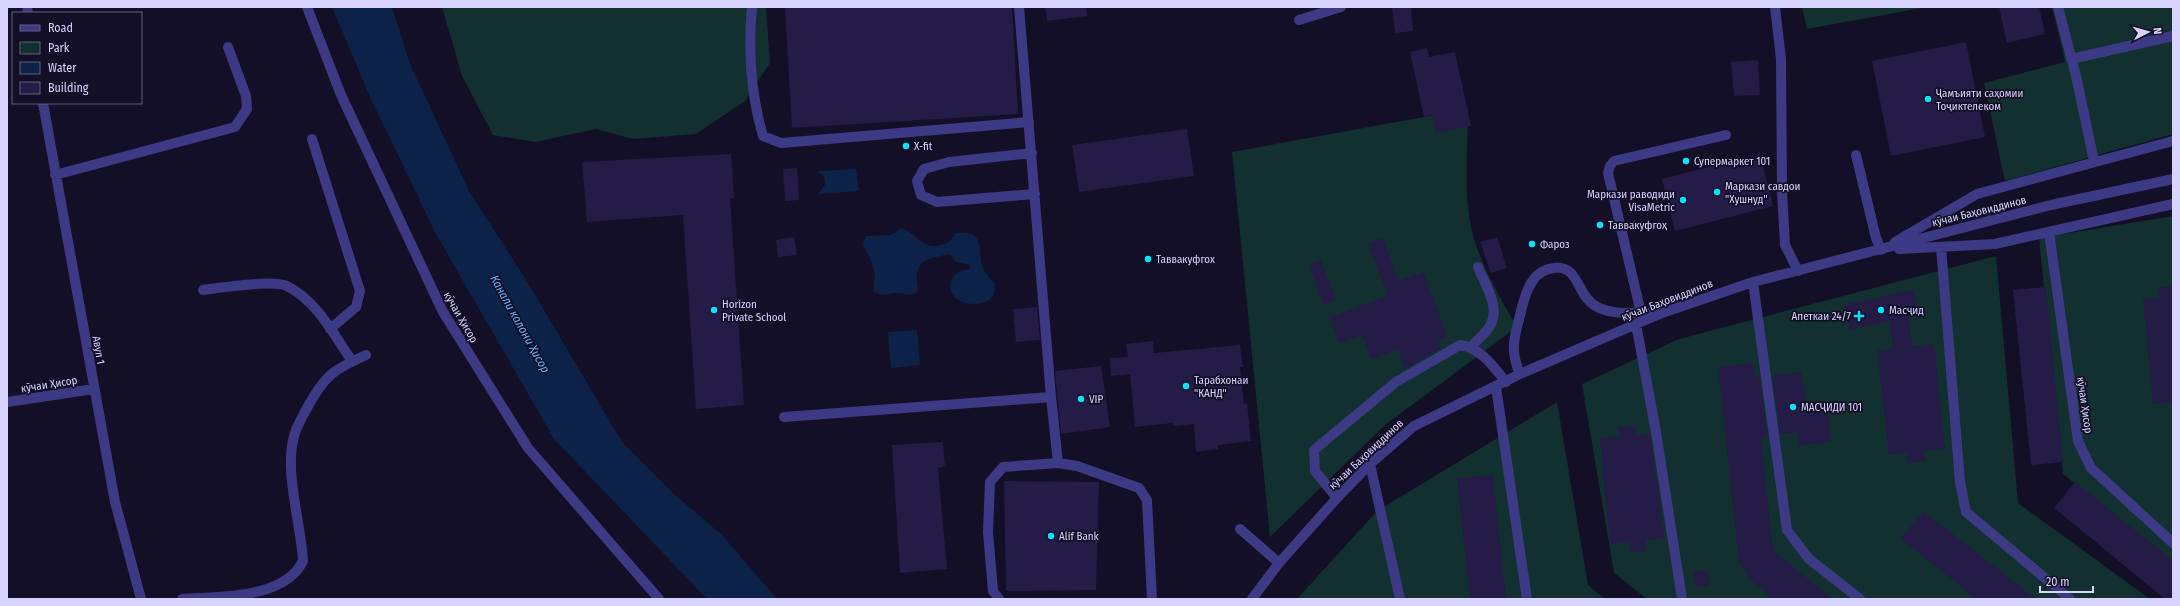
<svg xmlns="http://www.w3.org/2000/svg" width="2180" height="606" viewBox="0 0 2180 606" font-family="'Fira Sans Condensed',sans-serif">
	<rect width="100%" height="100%" fill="#130f26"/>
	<!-- green -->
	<path fill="#12302f" d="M442,7h324l4,56 -25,38 -49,33 -63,5 -37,-10 -61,13 -42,-7 -31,-59z
		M1802,7h125l-120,22z
		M2052,7h121v127l-168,47 -21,-98 81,-21z
		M1468,109c0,42 -6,93 7,133 10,30 26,58 42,85l-132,98 -115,112 -38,-385z
		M2173,216v346l-110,-88 -24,-236z
		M1996,256l22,247 132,96h-503l-33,-26 -32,-189 97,-45z
		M1557,402l31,183 17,14h-308l80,-88z"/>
	<!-- water -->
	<path fill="#0c2248" d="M332,7h60l18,57 60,129 55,85 97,164 53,53 46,39 56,65h-70l-153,-160 -118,-205 -66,-137z
		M856,169l3,22 -41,3 7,-9v-7l-8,-7z
		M902,228c17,7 22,25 44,15 5,-1 7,-8 11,-10 28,-2 21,14 25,33 2,6 9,13 13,18 0,11 -2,17 -14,19 -33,8 -44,-31 -11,-34v-4l-14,-3 -6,-8c-12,3 -32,4 -33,20 -1,5 1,11 1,16 -6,9 -13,2 -22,3 -9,1 -13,4 -22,-1 -1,-8 2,-14 0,-22 -2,-10 -9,-17 -11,-27l3,-7 24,-1z
		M917,330l3,35 -29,3 -3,-36z"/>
	<!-- building -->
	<path fill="#241b47" d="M785,7h227l6,107 -226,14z
		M1045,7h41l1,9 -40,5z
		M1392,7h19l2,24 -18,2z
		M1999,7h40l6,27 -38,9z
		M1966,42l19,95 -94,19 -19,-95z
		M1427,48l2,9 26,-5 16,74 -35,7 -4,-18 -8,2 -14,-65z
		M1758,60l2,35 -26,1 -3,-34z
		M1187,129l7,47 -115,16 -7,-47z
		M731,154l3,44h-4l14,207 -48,4 -13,-194 -96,7 -5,-60z
		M1760,154l13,52 -98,25 -13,-52z
		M797,168l2,32 -14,1 -2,-32z
		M794,237l3,18 -19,2 -2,-17z
		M1497,237l10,31 -16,5 -11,-31z
		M1383,238l15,43 26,-9 23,65 -9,3 3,8 -36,21 -7,-20 -27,10 -9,-24 -23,8 -9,-26 58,-21 -20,-53z
		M1321,260l15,40 -13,4 -14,-39z
		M2173,286v116l-20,2 -10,-105 16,-1 -1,-10z
		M2046,287l17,175 -32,3 -18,-175z
		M1913,290l6,24 -10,2 3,30 22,-2 11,105 -21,2 1,10 -17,2 -1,-10 -18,2 -12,-105 16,-1 -3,-28 -40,9 -6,-25z
		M1037,307l3,33 -24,2 -3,-33z
		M1153,341l1,12 86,-8 3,22h-3l4,37 3,-1 4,38 -33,4v4l-22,3 -2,-28 -21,2v-3l-38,4 -5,-53 -19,2 -1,-18 18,-1 -2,-13z
		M1753,363l2,13h4l9,60 -7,1 11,105 3,10 57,47h-59l-24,-21 -10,-16 -21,-195z
		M1101,366l9,61 -49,7 -6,-63z
		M1801,372l5,36 21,-2 4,36 -32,3 -1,-13 -18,2 -8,-59z
		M1635,426l1,9 14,-1 15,104 -19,2 1,11 -17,1 -1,-10 -19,2 -10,-106 19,-2 -1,-9z
		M943,442l2,24 -7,2 9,101 -47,4 -8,-128z
		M1493,475l13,124h-36l-13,-121z
		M1004,481l95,1 -3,108 -90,1z
		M2075,482l98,79v38h-8l-111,-91z
		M1923,511l113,88h-59l-76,-60z
		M1707,570l2,15 -13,2 -3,-15z"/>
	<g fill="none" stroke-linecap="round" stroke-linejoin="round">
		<!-- minor -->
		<path stroke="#3d3a85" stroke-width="10" d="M27,7l1,6
			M307,7l34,88 102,217 85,136 131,151
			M752,7c-4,42 -1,88 11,129l18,7 248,-21
			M1019,7l32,390
			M1775,7l6,52 1,132 3,54 13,26
			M2058,7l18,69 18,85
			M1299,20l42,-13
			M2071,59l102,-23
			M43,103l72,399 26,97
			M312,139l48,152 -4,16 -26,22
			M1032,153l-83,9 -25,7 -7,12 4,14 16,7 98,-8
			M1856,155l20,83 5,12
			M55,175l180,-48 12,-18 -1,-13 -18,-49
			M2049,232l29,209 13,27 82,75
			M1895,242l82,-48 196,-53
			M1941,247l19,235 6,30 104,87
			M1899,249l96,-5 178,-40
			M1753,282l34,248 22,29 51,40
			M203,290c17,-2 70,-11 84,-4 30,15 47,49 65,75
			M1641,313l-33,-140 2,-7 4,-5 112,-26
			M1636,324l20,108 26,167
			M1471,347c6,-7 15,-14 19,-21 11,-19 -5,-41 -12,-59
			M1520,374c-12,-28 -4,-39 2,-67 5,-19 12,-37 32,-39 6,-1 13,1 17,5 9,10 11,24 23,32 15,10 36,8 54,8
			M1496,387l31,212
			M7,402l87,-13
			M784,417l267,-20 7,66 19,3 62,22 8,12 5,99
			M1370,464l30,135
			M1337,498l-22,-27 -1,-21 82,-68 64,-37c21,3 33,21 46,37
			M1240,529l39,34
			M182,599c36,-3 102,1 121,-38 -2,-39 -21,-95 -7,-131 3,-7 7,-15 11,-22 18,-33 26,-38 59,-53
			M999,599l-6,-8 -5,-59 2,-50 13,-15 55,-4
			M1252,599l27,-36 58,-65 33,-34 44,-38 106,-52 142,-61 91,-31 298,-77 122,-26"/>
	</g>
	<!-- markers -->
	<g fill="#00e5ff" stroke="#130f26" stroke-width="1.5">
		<circle cx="1928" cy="99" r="4"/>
		<circle cx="906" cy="146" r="4"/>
		<circle cx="1686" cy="161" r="4"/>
		<circle cx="1717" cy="192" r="4"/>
		<circle cx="1683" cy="200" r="4"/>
		<circle cx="1600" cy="225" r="4"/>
		<circle cx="1532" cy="244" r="4"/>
		<circle cx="1148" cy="259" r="4"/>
		<circle cx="714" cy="310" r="4"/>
		<circle cx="1881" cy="310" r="4"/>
		<path d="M1857 310h4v4h4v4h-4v4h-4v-4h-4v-4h4z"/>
		<circle cx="1186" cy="386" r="4"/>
		<circle cx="1081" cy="399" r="4"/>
		<circle cx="1793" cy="407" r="4"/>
		<circle cx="1051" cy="536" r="4"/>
	</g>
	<g text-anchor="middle" stroke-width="3.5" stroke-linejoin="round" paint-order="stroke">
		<!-- poi labels -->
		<g font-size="11" fill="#d9d4ff" stroke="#130f26" text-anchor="start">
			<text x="1936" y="97">Ҷамъияти саҳомии<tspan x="1936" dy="13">Тоҷиктелеком</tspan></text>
			<text x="914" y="150">X-fit</text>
			<text x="1694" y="165">Супермаркет 101</text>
			<text x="1725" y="190">Маркази савдои<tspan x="1725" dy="13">"Хушнуд"</tspan></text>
			<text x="1675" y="198" text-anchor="end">Маркази раводиди<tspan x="1675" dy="13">VisaMetric</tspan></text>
			<text x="1608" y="229">Таввакуфгоҳ</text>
			<text x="1540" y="248">Фароз</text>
			<text x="1156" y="263">Таввакуфгох</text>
			<text x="722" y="308">Horizon<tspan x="722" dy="13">Private School</tspan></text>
			<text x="1889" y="314">Масҷид</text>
			<text x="1851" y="320" text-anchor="end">Апеткаи 24/7</text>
			<text x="1194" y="384">Тарабхонаи<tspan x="1194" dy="13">"КАНД"</tspan></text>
			<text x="1089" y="403">VIP</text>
			<text x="1801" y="411">МАСҶИДИ 101</text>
			<text x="1059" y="540">Alif Bank</text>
		</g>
		<!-- street labels -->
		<g font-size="11" fill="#d9d4ff" stroke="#130f26">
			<text transform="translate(1979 211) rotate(-14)" y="4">кӯчаи Баҳовиддинов</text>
			<text transform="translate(1667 300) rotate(-21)" y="4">кӯчаи Баҳовиддинов</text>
			<text transform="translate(461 317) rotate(60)" y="4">кӯчаи Ҳисор</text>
			<text transform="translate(99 350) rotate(80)" y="4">Авул 1</text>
			<text transform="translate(49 384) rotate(-9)" y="4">кӯчаи Ҳисор</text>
			<text transform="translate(2085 405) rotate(82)" y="4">кӯчаи Ҳисор</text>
			<text transform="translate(1366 454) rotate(-43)" y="4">кӯчаи Баҳовиддинов</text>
		</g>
		<!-- water labels -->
		<g font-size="12" font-style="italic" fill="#62b6ff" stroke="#130f26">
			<text transform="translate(520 324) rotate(61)" y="4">Канали калони Ҳисор</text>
		</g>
	</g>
	<!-- border -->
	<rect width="2180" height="606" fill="none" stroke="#d9d4ff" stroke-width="16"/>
	<!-- legend -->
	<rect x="12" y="12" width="130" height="92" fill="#130f26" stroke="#625e7d"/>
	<rect x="20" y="25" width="20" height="6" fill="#3d3a85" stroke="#625e7d"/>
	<text x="48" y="32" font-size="12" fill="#d9d4ff">Road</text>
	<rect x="20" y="42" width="20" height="12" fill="#12302f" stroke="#625e7d"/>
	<text x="48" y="52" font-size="12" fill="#d9d4ff">Park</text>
	<rect x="20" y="62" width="20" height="12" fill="#0c2248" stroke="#625e7d"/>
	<text x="48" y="72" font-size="12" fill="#d9d4ff">Water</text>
	<rect x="20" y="82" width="20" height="12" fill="#241b47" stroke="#625e7d"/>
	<text x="48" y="92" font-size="12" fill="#d9d4ff">Building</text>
	<!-- north arrow -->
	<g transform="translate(2148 32) rotate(84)" stroke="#130f26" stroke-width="3" paint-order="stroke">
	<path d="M0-3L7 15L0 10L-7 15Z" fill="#d9d4ff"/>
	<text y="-6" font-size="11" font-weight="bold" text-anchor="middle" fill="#d9d4ff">N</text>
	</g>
	<!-- scale -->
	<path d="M2040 586v6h53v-6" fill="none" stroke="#d9d4ff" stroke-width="2"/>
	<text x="2046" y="586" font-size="12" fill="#d9d4ff" stroke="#130f26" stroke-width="3" paint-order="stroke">20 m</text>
</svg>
